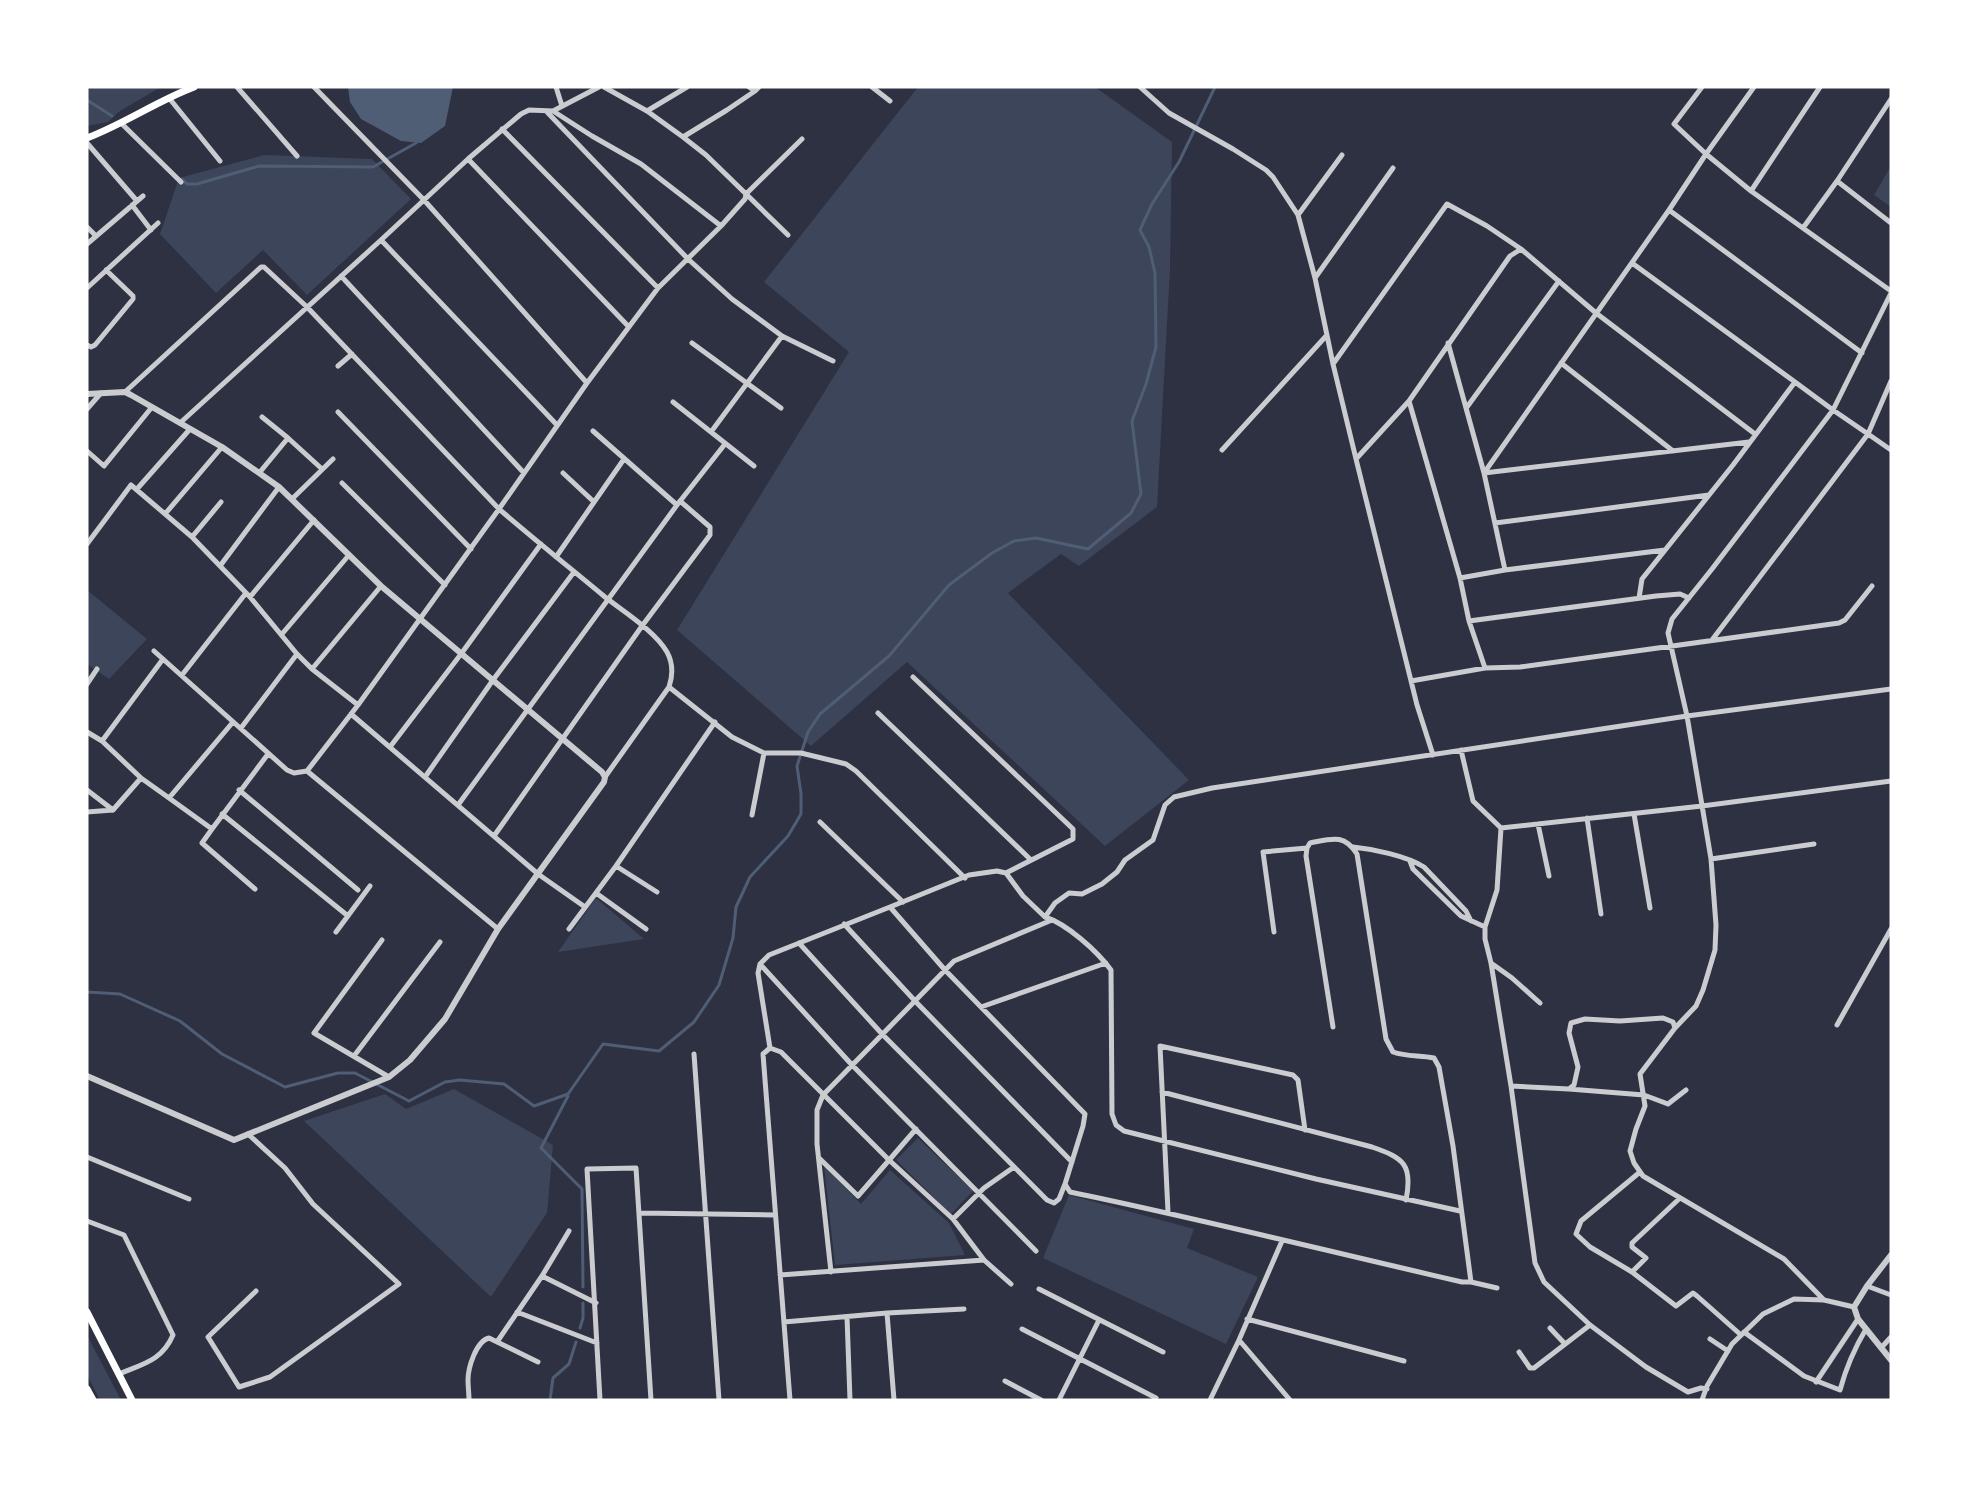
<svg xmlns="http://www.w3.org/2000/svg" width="1978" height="1487" viewBox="0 0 1978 1487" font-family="'PT Sans',sans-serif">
	<rect width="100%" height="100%" fill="#2d3142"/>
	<!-- green -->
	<path fill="#3c4559" d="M87,87h74l-41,24 -12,11 -21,4z
		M918,87h177l77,55 -2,127 -13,238 -78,59 -18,-12 -53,39 181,187 -84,66 -198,-184 -96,84 -134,-116 172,-278 -85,-70z
		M264,155l108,4 39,40 -104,96 -44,-45 -47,43 -56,-59 19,-56z
		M1891,166v41l-17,-12z
		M87,590l60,49 -38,40 -22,-15z
		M596,898l48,41 -86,13z
		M454,1089l99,56 -6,68 -56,84 -187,-176 81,-27 21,15z
		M918,1138l55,53 -22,23 -55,-54z
		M824,1166l37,38 29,-34 59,53 16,32 -130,10z
		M1069,1195l125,34 -7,19 71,29 -32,67 -183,-86z
		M87,1335l34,65h-21l-13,-25z"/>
	<!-- water -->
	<path fill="#4f5d75" d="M348,87h105l-8,39 -24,17 -20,-2 -40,-22 -11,-17z"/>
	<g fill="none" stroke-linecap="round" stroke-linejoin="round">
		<!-- stream -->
		<path stroke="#4f5d75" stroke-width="3" d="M87,100l25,16
			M182,179l5,5h10l62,-18 114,1 43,-24
			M87,992l33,2 60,27 42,33 63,33 53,-14h17l54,28 36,-19 15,-2 44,4 30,22 34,-12 35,-50 56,7 35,-29 25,-37 14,-47 3,-31 14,-30 38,-41 13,-22v-20l-4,-28 11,-34 12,-18 69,-58 60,-71 43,-32 22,-12 22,-3 52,11 43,-36 10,-19 -9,-73 14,-37 10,-37 -1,-74 -6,-26 -9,-17 12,-26 27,-42 36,-75
			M568,1096l-27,52 41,41 1,98
			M580,1328l3,-10v-15
			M550,1400l3,-22 16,-14 7,-22"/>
		<!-- minor -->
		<path stroke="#caccd0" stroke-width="5" d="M237,87l60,69
			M314,87l110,113 163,183
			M556,87l6,19
			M604,87l43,24 36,26 44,-27 28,-19
			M749,87l6,4 4,-4
			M872,87l18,14
			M1140,87l29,26 64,36 33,21 7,7 25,38 17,63
			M1702,87l-28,37 32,30 -37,56 193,143
			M1820,87l-69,104 140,100
			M169,98l51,63
			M1891,99l-54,82 54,42
			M553,111l39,25 49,28 80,62
			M647,111l40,-24
			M547,112l141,147 44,40 50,37 51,25
			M121,123l60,59
			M502,129l156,159
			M683,137l23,18 82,80
			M87,143l50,58
			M468,159l161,168
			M1751,191l-45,-37 48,-67
			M132,205l19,25
			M1298,215l44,-60
			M87,227l9,9
			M1803,228l34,-47
			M381,240l87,-81 53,-45 8,-4 24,1 46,-24
			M87,244l56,-48
			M1632,263l163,119
			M341,276l183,197
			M87,288l71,-65
			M692,343l89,65
			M1448,343l36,130 265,-31
			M87,345l4,2 4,-2 38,-46v-3l-27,-26
			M1561,363l112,88
			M1333,364l114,-160 40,22 34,23
			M338,366l14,-12
			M1891,381l-23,53 23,16
			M125,392l136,-125h3l43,40 192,202 88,-126 71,-95 63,-62 24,-27 1,-5 56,-55
			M1409,401l101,-145 11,-7 75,64 159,121
			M673,402l81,64
			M1467,407l92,-126
			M87,409l14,-16
			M338,412l133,137
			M262,417l26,21 34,31
			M180,423l201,-183 176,185
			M593,431l84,74
			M711,432l71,-96
			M1222,450l105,-115
			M87,451l17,15 48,-59
			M1356,459l-23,-95 -18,-86 78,-110
			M260,472l28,-34
			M563,473l30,28
			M342,483l103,102
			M137,489l53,-60
			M292,499l41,-40
			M165,514l57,-67
			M1495,523l214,-28
			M192,537l29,-35
			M87,544l44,-59 61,52 58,60 47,57 15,15 46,36
			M1665,550l-160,20 -21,-97 185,-263
			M556,557l68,-98
			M220,566l59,-79
			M1460,578l45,-8
			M250,597l64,-77
			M1639,598l3,-19 91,-114 62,-83 38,28 58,-117
			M1469,621l187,-25 24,-2 9,4
			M282,634l67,-79
			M154,651l133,119 7,3 13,-2 51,-66 141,-196c35,30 71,59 106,88 19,15 50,34 62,55 6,11 6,23 2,35l-64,90
			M312,669l69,-83
			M182,675l64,-82
			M913,677l160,152v10l-67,34
			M1411,681l74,-13
			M87,684l10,-15
			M669,687l63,50 32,16h37l45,11 10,7 109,107
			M878,713l153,147
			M351,714l187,160 47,33
			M241,728l56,-74
			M87,732l15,9 39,37 -28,32 -26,2
			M102,741l61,-82
			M390,747l71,-93 80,-110
			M1461,750l12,51 28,27 -4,62 -12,37v12l6,24 20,123 24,177 9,19 46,43 56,42 42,25 13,-4 6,1
			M1433,755l-16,-50 -61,-246 53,-58 51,177 9,43 16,47 35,-1 319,-44 6,-3 27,-34
			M307,771l191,158
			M425,777l68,-97 81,-108
			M141,778l28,20 64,-76
			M87,790l26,20
			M239,790l119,100
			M169,798l43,31 56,-75
			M458,805l219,-300 48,-61
			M222,814l126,102
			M1634,814l16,94
			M752,815l12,-62
			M1587,818l14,96
			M820,822l83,80
			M1538,824l11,52
			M1501,828l201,-22 189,-25
			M212,829l-10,14 53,46
			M494,836l148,-210 68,-91v-8l-30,-26
			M1353,847c20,2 54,9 71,20l42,44 5,10
			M1711,859l103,-15
			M1410,861l3,8 48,47 24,11
			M616,866l41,26
			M596,893l50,36
			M890,907l79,-32 28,-4 9,2 17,23 22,21
			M844,924l72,78 156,160
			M569,929l47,-63 99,-144
			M336,932l34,-46
			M1274,932l-11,-80 44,-4
			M382,940l-68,93 75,44
			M799,943l84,92 164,165 7,3 5,-4 6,-15
			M1491,963l21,15 28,25
			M760,964l92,101 184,186
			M981,1007l125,-44
			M1837,1025l54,-96
			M1675,1028l21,-22 7,-16 12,-40 1,-25 -5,-66 -24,-143 -19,-83 4,-14 40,-50 121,-159 35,24 -156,206
			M770,1048l11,4 108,108 64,59 31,41 27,24
			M694,1054l25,346
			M354,1056l86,-114
			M1511,1086l58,3 5,-4 4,-18 -9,-34 2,-10 14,-4 35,2 43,-3 10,4 2,6 -35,46 5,32 -9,23 -6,22 4,12 9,13 141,83 40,41
			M1569,1089l75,6 24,9 18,-14
			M1162,1092l210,55c32,11 41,18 34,53
			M248,1134l37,34 28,36 86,80 -129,93 -31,10 -31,-50 48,-46
			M87,1157l102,42
			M819,1158l39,38 58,-67
			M1640,1172l-59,49 -5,13 14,13 42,25 44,34 17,-13 4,3 44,39
			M1460,1211l-144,-32 -192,-48 -8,-6 -4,-11 -1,-144c-14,-19 -44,-46 -66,-53l10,-14 14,-10 13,1 20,-10 15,-12 8,-12 28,-20 12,-35 9,-8 38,-9 475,-72 204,-27
			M1168,1212l-8,-166 133,29 5,5 7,50
			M639,1213l136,2
			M953,1219l31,-31 30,-21
			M87,1221l37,14 49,100c-11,26 -31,29 -54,39
			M831,1272l-14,-128v-34l6,-15 131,-134 98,-41
			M1632,1272l14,-14 -14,-11v-4l48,-45
			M780,1275l204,-15
			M542,1276l27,-45
			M1471,1282l26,6
			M1867,1286l24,9
			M1039,1289l124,63
			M517,1312l80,31
			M887,1313l7,87
			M847,1317l3,83
			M1247,1319l157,42
			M784,1322l103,-9 77,-4
			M1550,1328l15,16
			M1022,1329l134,69
			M1744,1332l60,44 36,14c6,-22 14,-41 26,-61
			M1710,1339l18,12
			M1239,1340l51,60
			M497,1342l45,-66 54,27
			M1881,1348l10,-11
			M1519,1352l11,16h4l56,-43
			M1005,1381l36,19
			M1816,1382l42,-63
			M469,1400c0,-7 -1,-13 -1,-20 0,-12 8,-39 21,-42l49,24
			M600,1400l-13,-231 49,-1 15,232
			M790,1400l-27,-346 7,-6 -12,-75 2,-9 9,-9 121,-48 55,63 140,144 -2,12 -18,58 5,8c131,27 261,60 392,90h9l-18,-136 -14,-79 -5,-9c-14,-3 -27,-1 -41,-6l-7,-13 -29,-185c-13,-21 -26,-15 -47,-11l-3,5 -1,8 27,171
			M1059,1400l40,-80
			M1210,1400l29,-60 43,-99
			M1702,1400l5,-14 25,-42 31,-30 31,-15 30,1 30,7"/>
		<!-- tertiary -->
		<path stroke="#caccd0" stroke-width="6" d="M87,394l38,-2 6,3 91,52 57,40 102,99 221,186 3,5 -1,5 -106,147 -53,90 -35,41 -21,17 -155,63 -147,-64
			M1891,1255l-24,31 -13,21 4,12 33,41"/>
		<!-- secondary -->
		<path stroke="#fff" stroke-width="7" d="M87,138c37,-14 70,-37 107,-51
			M87,1312l45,88
			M87,1389l6,11"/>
	</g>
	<!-- border -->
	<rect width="1978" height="1487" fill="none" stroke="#ffffff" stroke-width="177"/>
</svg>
